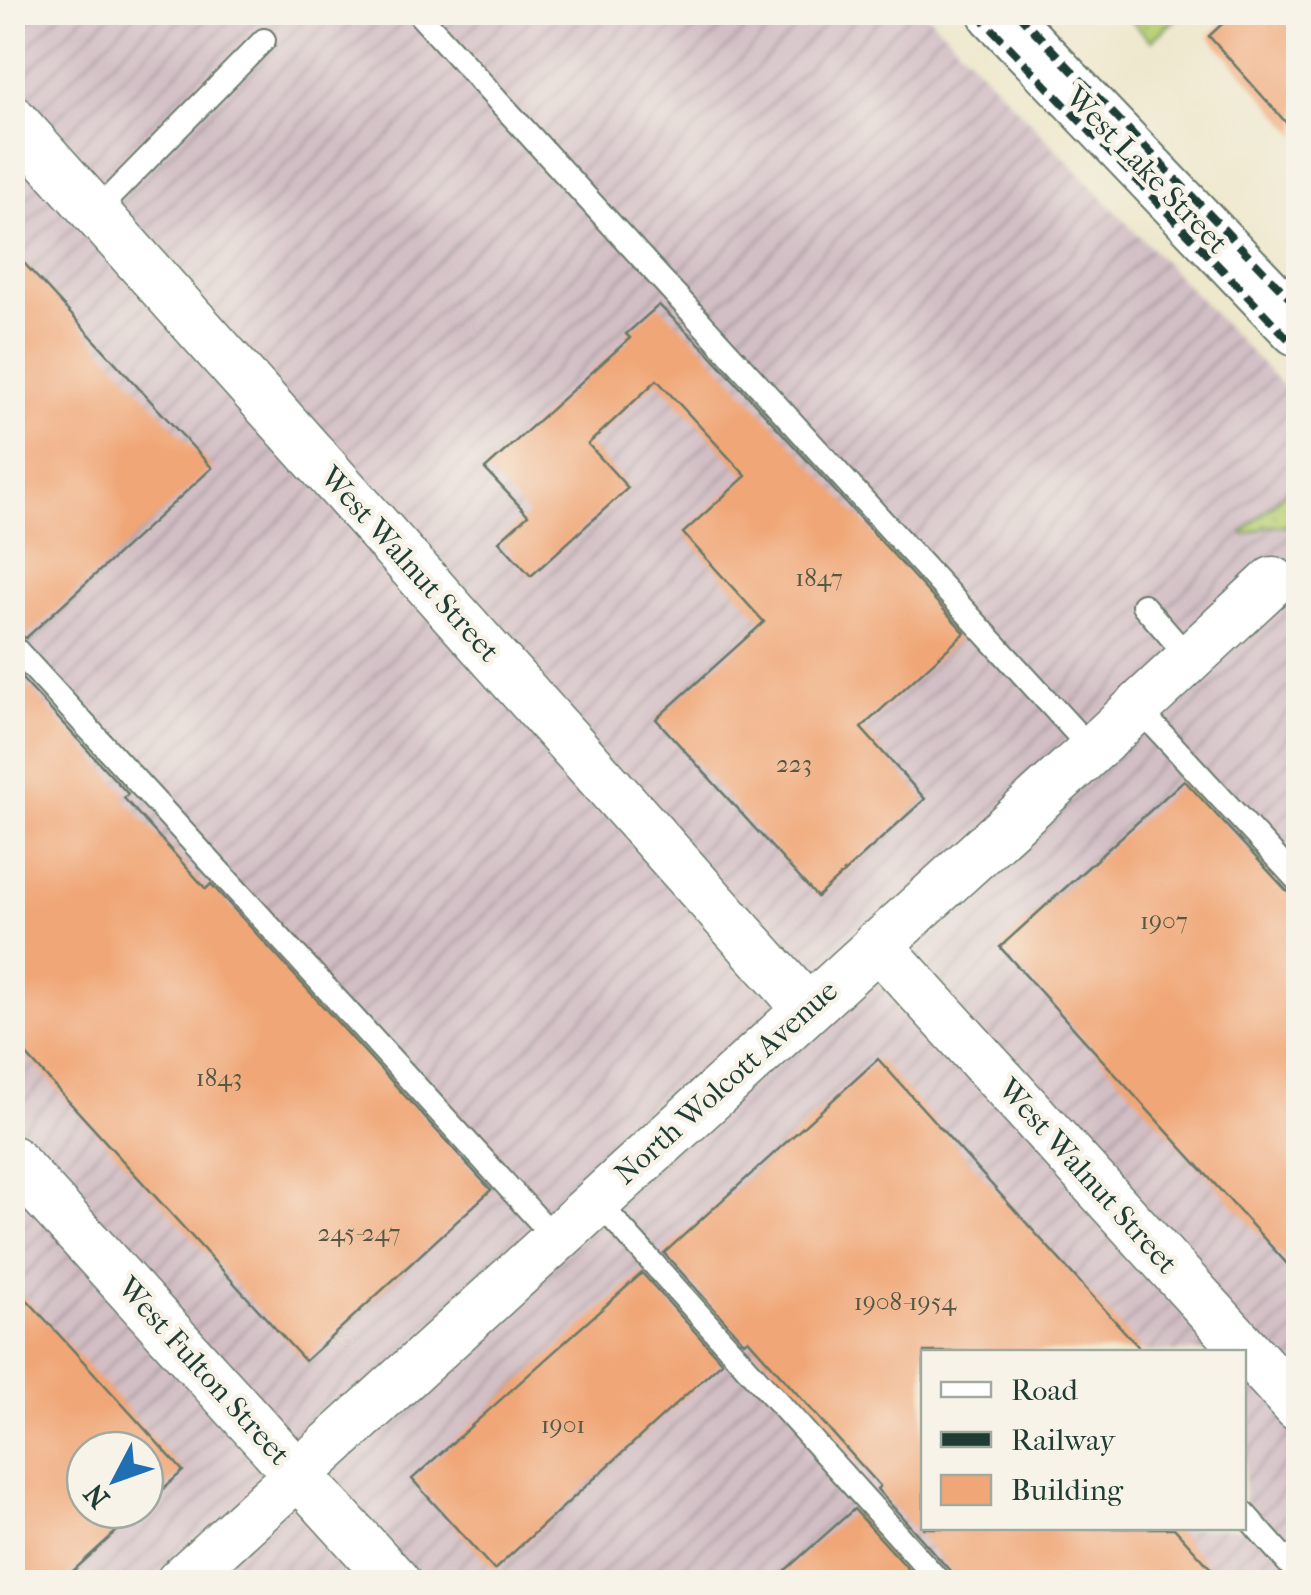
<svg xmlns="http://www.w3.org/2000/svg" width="1311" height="1595" viewBox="0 0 1311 1595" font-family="'IM FELL French Canon',serif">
	<defs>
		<pattern id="industrial-furrows" width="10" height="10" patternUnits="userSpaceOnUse" patternTransform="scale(2.5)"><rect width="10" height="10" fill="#d2bec5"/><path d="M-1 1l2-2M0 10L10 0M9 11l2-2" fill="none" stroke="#aa9ca1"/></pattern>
		<pattern id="grass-dots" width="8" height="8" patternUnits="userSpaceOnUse" patternTransform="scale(2.5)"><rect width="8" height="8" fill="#b9d277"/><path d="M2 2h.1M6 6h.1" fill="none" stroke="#9fb568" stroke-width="1.8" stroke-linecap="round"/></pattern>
	</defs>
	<rect width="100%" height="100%" fill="#f7f3e8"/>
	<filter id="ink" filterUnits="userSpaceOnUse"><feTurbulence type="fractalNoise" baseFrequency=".01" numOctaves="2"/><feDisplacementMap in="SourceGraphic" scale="20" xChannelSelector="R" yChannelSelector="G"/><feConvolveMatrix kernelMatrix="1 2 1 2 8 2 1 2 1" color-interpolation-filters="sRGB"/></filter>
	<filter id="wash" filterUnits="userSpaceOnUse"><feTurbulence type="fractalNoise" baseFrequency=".0048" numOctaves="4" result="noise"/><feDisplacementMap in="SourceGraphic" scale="40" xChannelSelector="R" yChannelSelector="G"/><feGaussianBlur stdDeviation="2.25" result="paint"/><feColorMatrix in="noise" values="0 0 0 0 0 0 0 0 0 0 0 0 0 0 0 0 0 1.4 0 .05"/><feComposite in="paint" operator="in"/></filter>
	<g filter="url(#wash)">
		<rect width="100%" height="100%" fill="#eee8cd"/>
		<!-- industrial -->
		<path fill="url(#industrial-furrows)" fill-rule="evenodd" d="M12,13h914l372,389v1180h-1285zM924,1352h320v176h-320zM85,1450h60v60h-60z"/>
		<!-- grass -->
		<path fill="url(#grass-dots)" stroke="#6c8856" stroke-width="2.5" d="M1124,13h59l-32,28z
			M1298,481v45h-30l-23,9 -2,-3z"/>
		<g id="blocks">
			<!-- building -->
			<path fill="#f0a676" d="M1235,12h63v124l-89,-100z
				M12,250l200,218 -186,170 -14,-8z
				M659,305l48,46 258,282 -104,95 64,71 -108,98 -161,-178 108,-97 -81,-89 63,-57 -89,-96 -69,64 40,44 -97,88 -32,-35 29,-26 -43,-46 145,-131 -4,-4z
				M12,668l116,126 -4,4 82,91 5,-5 280,306 -186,171 -293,-322z
				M1184,780l103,111 11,5v380l-298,-329z
				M878,1059l265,293h-219v176h250l49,54h-268l-4,-10 -74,-83 3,-3 -132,-147 -4,3 -80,-89z
				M642,1273l80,89 -228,208 -82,-91z
				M12,1283l171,188 -38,34v-55h-60v60h55l-79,72h-49z
				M854,1509l66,73h-148z"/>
		</g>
	</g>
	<g filter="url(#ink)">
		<use href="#blocks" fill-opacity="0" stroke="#67796a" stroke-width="2.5"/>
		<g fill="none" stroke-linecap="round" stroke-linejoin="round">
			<defs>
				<path id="lane" d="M417,12l675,738
					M95,212l169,-172
					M1143,605l47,54
					M12,645l543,593
					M1137,707l161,174
					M597,1201l343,381
					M1244,1513l54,61"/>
				<path id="street" d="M12,119l795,889
					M877,944l421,463
					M12,1160l384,422
					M180,1582l912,-832 181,-169"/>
				<path id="secondary" d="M996,12l302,316"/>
			</defs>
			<!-- lane casing -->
			<use href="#lane" stroke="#67796a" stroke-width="26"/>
			<!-- street casing -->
			<use href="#street" stroke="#67796a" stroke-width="51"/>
			<!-- secondary casing -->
			<use href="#secondary" stroke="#67796a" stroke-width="59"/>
			<!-- lane -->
			<use href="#lane" stroke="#fff" stroke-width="22"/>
			<!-- street -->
			<use href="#street" stroke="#fff" stroke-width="48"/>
			<!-- secondary -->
			<use href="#secondary" stroke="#fff" stroke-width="55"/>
			<!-- rail -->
			<path stroke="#1f3d34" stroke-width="8" stroke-dasharray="15 8" stroke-linecap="butt" d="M976,12l322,337
				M1016,12l282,295"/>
		</g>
	</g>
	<g text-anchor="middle" stroke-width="9" stroke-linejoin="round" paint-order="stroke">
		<!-- number labels -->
		<g font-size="25" fill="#535744">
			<text x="819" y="586">1847</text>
			<text x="794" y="772">223</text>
			<text x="1164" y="929">1907</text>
			<text x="219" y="1086">1843</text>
			<text x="359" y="1241">245-247</text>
			<text x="905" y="1310">1908-1954</text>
			<text x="563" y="1433">1901</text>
		</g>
		<!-- street labels -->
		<g font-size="30" fill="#1f3d34" stroke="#f7f3e8">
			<text transform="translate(1147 170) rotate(46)" y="10">West Lake Street</text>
			<text transform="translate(410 564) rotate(48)" y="10">West Walnut Street</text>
			<text transform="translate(726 1082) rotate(-42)" y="10">North Wolcott Avenue</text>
			<text transform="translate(1088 1176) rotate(48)" y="10">West Walnut Street</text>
			<text transform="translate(204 1371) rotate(48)" y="10">West Fulton Street</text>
		</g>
	</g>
	<!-- margin -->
	<rect width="1311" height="1595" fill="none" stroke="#f7f3e8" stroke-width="50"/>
	<!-- legend -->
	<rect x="921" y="1350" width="325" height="180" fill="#f7f3e8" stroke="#a1aaa0" stroke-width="2.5"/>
	<rect x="941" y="1382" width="50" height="15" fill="#ffffff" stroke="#a1aaa0" stroke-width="2.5"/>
	<text x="1011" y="1400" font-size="30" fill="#1f3d34">Road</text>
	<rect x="941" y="1432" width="50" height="15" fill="#1f3d34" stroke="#a1aaa0" stroke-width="2.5"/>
	<text x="1011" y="1450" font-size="30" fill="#1f3d34">Railway</text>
	<rect x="941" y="1475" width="50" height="30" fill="#f0a676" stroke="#a1aaa0" stroke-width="2.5"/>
	<text x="1011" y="1500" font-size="30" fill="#1f3d34">Building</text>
	<!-- north arrow -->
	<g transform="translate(115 1480) rotate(229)"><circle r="48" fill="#f7f3e8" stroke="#a1aaa0" stroke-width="2.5"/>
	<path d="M0-8L18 38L0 25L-18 38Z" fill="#1f6fb2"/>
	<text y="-15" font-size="28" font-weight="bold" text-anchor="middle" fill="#1f3d34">N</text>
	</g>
</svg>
